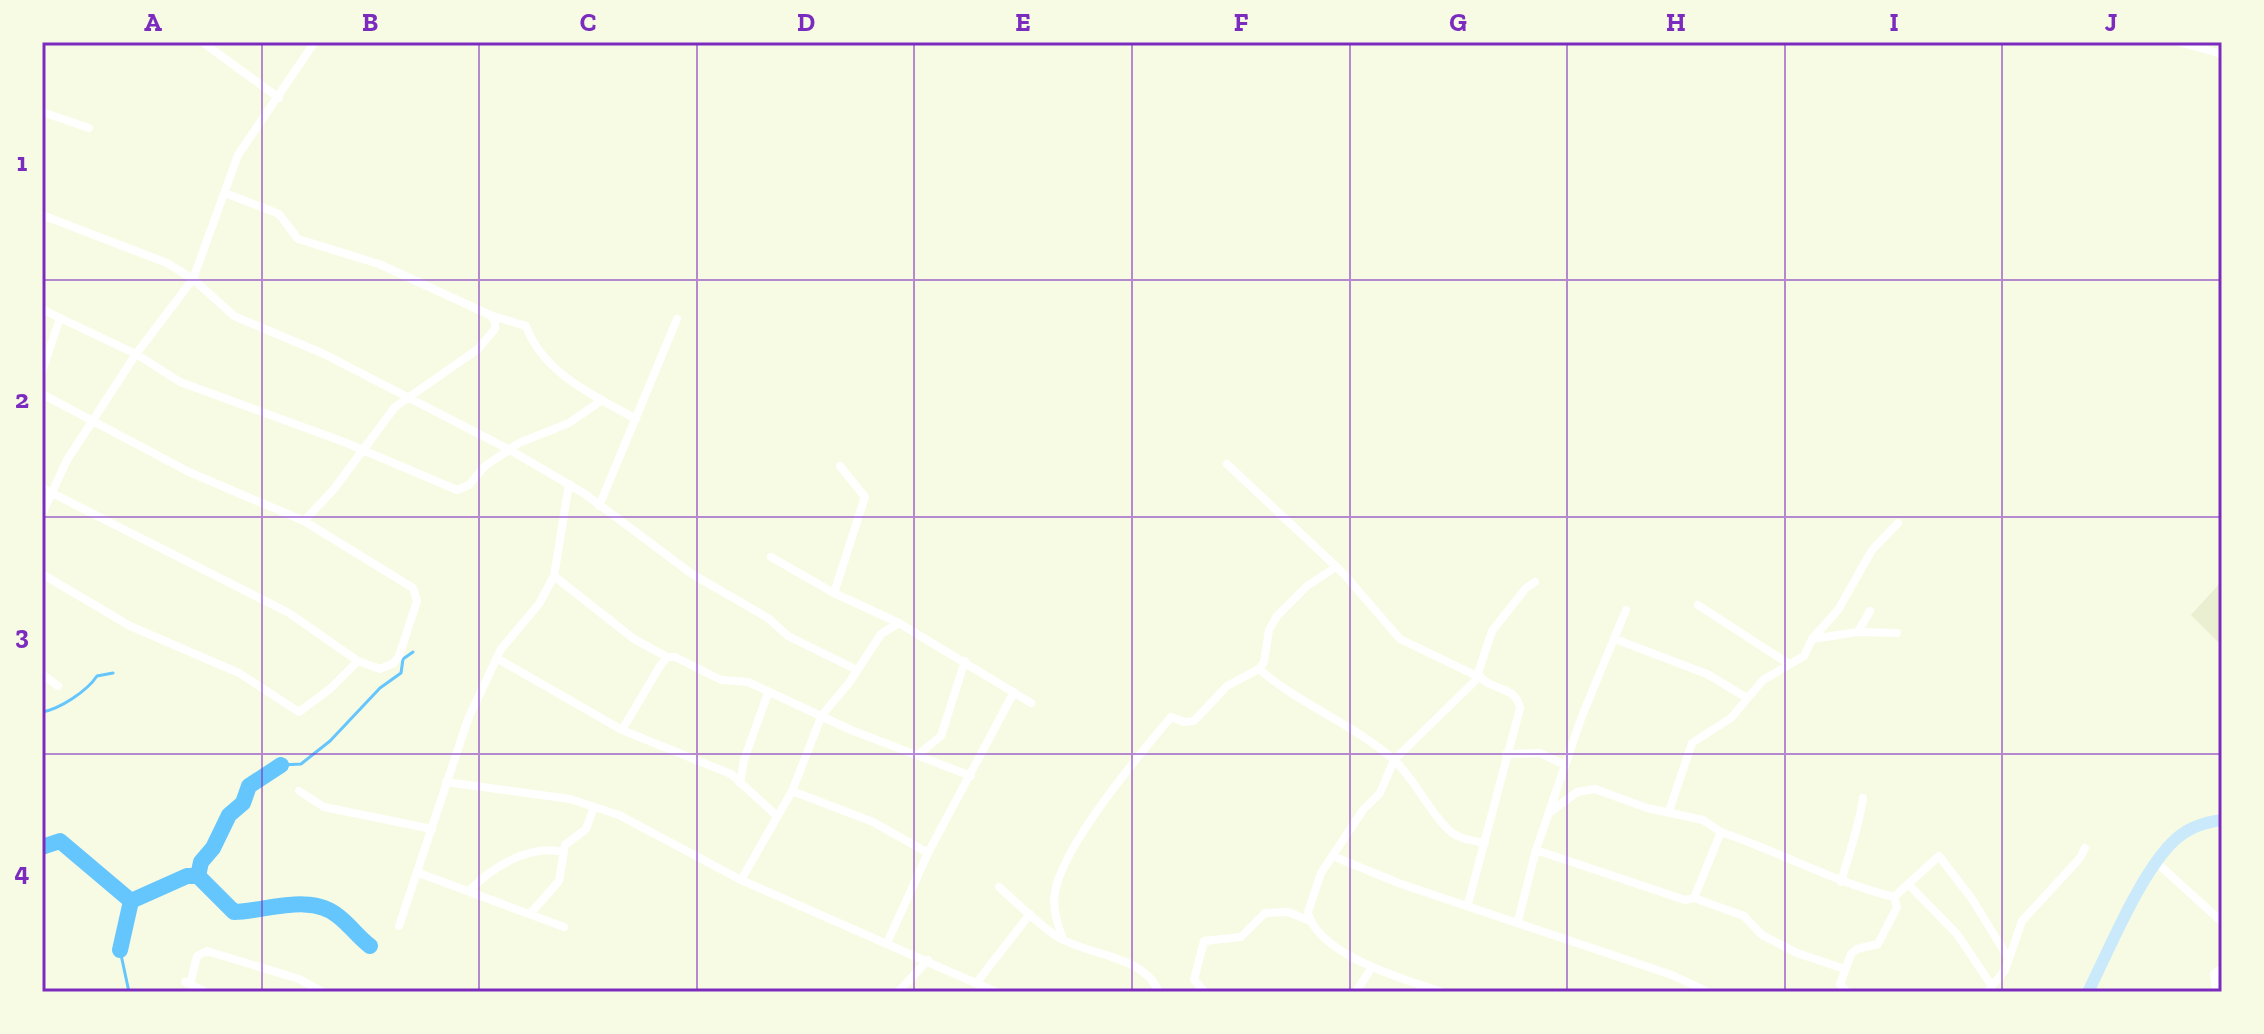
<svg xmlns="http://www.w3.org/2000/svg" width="2264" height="1034" viewBox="0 0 2264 1034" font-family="'Zilla Slab',serif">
	<rect width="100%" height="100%" fill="#f8fbe4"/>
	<!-- built -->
	<path fill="#ebefd1" d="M2222,581v65l-31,-31z"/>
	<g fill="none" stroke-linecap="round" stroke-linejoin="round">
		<!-- stream -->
		<path stroke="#65c5fd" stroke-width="3" d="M42,712c18,-3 45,-21 55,-36l16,-3
			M281,765l20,-1 29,-23 50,-53 21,-15 2,-14 10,-7
			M120,950l9,42"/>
		<!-- river -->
		<path stroke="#65c5fd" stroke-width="16" d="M42,847l18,-6 71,60 -11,49
			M198,876l36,36c32,-1 78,-19 104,4 12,9 20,21 32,30
			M131,901l56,-25h11l3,-14 12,-14 16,-33 14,-12 6,-17 32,-21"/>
		<!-- street -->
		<path stroke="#fff" stroke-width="8" d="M202,42l77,56
			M2179,42l43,12
			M42,112l47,16
			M42,182v1
			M225,193l54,21 19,25 81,25 111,51 5,6v8l-17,20 -83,58 -61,82 -30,32
			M42,215l125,48 26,16 41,37 90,38 186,96 75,44 107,80 76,44 20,18 69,34
			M42,309l18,9 -18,53
			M490,315l36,11c17,47 68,70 110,93
			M60,318l76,36 44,28 164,60 113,48 12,-5 16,-19 34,-23 50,-20 33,-23
			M42,394l147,78 115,49 109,67 4,13 -18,55 -5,7 -14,6 -22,-8 -69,-48 -247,-125
			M1227,464l116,109 57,66 79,38 -85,83 -14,33 -17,17 -42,63 -13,39c9,43 98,68 134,80
			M599,506l78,-187
			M42,514l25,-54 69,-106 57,-75 45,-124 76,-112
			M771,557l63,36 65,30 132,80
			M42,574l88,52 109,47 60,39 31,-23 28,-28
			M554,576l80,63 33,18
			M834,593l31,-96 -25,-31
			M1698,605l91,59
			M1858,632l39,1
			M1615,639l92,35 40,24
			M1812,639l46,-7 12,-21
			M498,659l124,71 109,44 46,42
			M1259,669c41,36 93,54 134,90 23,21 37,55 57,72 9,8 24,10 35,12
			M42,674l16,12
			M622,730l38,-64 7,-9h8l46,23 27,2 103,48 120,46
			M919,754l22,-18 24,-75
			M1506,754l34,-1 25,12
			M446,782l124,17 49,16 122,65 255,112
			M740,783l4,-23 24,-67
			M299,791l25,16 108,22
			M792,791l81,31 55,31
			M1669,811l23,-68 39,-25 32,-38 41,-24 8,-17 26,-29 34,-60 26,-27
			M1549,813l28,-21 18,-3 52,19 56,12 18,12
			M1536,850l149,50 9,-2 27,-66c59,20 113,50 173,65l3,10 -19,37 -21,5 -6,5 -11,30 7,8
			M1335,857l66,27 271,91 36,17
			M2156,862l66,60
			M419,873l145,54
			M741,880l51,-89 30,-76 27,-32 32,-49 18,-11
			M1841,882c8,-29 18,-55 22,-84
			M1908,884l49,50 35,52
			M999,887c18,16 37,35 57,49 31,20 87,18 103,56
			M469,891c23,-24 60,-47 95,-39
			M1894,897l45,-41 33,43 37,60
			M1694,898l50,18 18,19 35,18 48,16
			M1468,904l52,-196c-4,-24 -34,-17 -42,-35l14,-42 34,-43 9,-6
			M530,914l29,-33 6,-36 21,-16 8,-22
			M1518,921l18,-71 46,-134 44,-106
			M399,926l69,-207 33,-70 38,-45 15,-28 15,-92
			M1063,940c-5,-16 -11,-31 -8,-48 8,-47 84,-137 116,-175l13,5 10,-1 33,-35 32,-17 5,-7 5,-32 8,-14 30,-30 29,-19
			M887,943l41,-90 86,-161
			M185,982l21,10
			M977,982l53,-68
			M190,984l7,-28 10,-5 92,28 24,13
			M898,992l30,-32
			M1205,992l-11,-12 10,-39 37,-4 24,-24 23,-1 22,9
			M1356,992l16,-25
			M1987,992l18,-22 17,-49 58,-63 5,-10
			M2216,992l-2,-18 8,-6"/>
		<!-- secondary -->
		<path stroke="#caeafb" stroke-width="12" d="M2088,992c21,-42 54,-123 88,-153 12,-11 30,-17 46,-19"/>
	</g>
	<!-- grid -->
	<path fill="none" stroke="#7b2cbf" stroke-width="2" stroke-opacity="0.55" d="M262,42v950M479,42v950M697,42v950M914,42v950M1132,42v950M1350,42v950M1567,42v950M1785,42v950M2002,42v950M42,280h2180M42,517h2180M42,754h2180"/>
	<!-- border -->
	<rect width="2264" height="1034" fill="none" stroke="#f8fbe4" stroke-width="88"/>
	<rect x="44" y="44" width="2176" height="946" fill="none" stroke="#7b2cbf" stroke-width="3"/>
	<g font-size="26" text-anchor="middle" font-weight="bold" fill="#7b2cbf">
		<text x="153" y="31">A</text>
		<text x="370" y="31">B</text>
		<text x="588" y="31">C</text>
		<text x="806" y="31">D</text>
		<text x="1023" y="31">E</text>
		<text x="1241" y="31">F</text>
		<text x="1458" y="31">G</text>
		<text x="1676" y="31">H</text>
		<text x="1894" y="31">I</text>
		<text x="2111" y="31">J</text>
		<text x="22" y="171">1</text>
		<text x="22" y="408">2</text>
		<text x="22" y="644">3</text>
		<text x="22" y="881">4</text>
	</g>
</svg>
